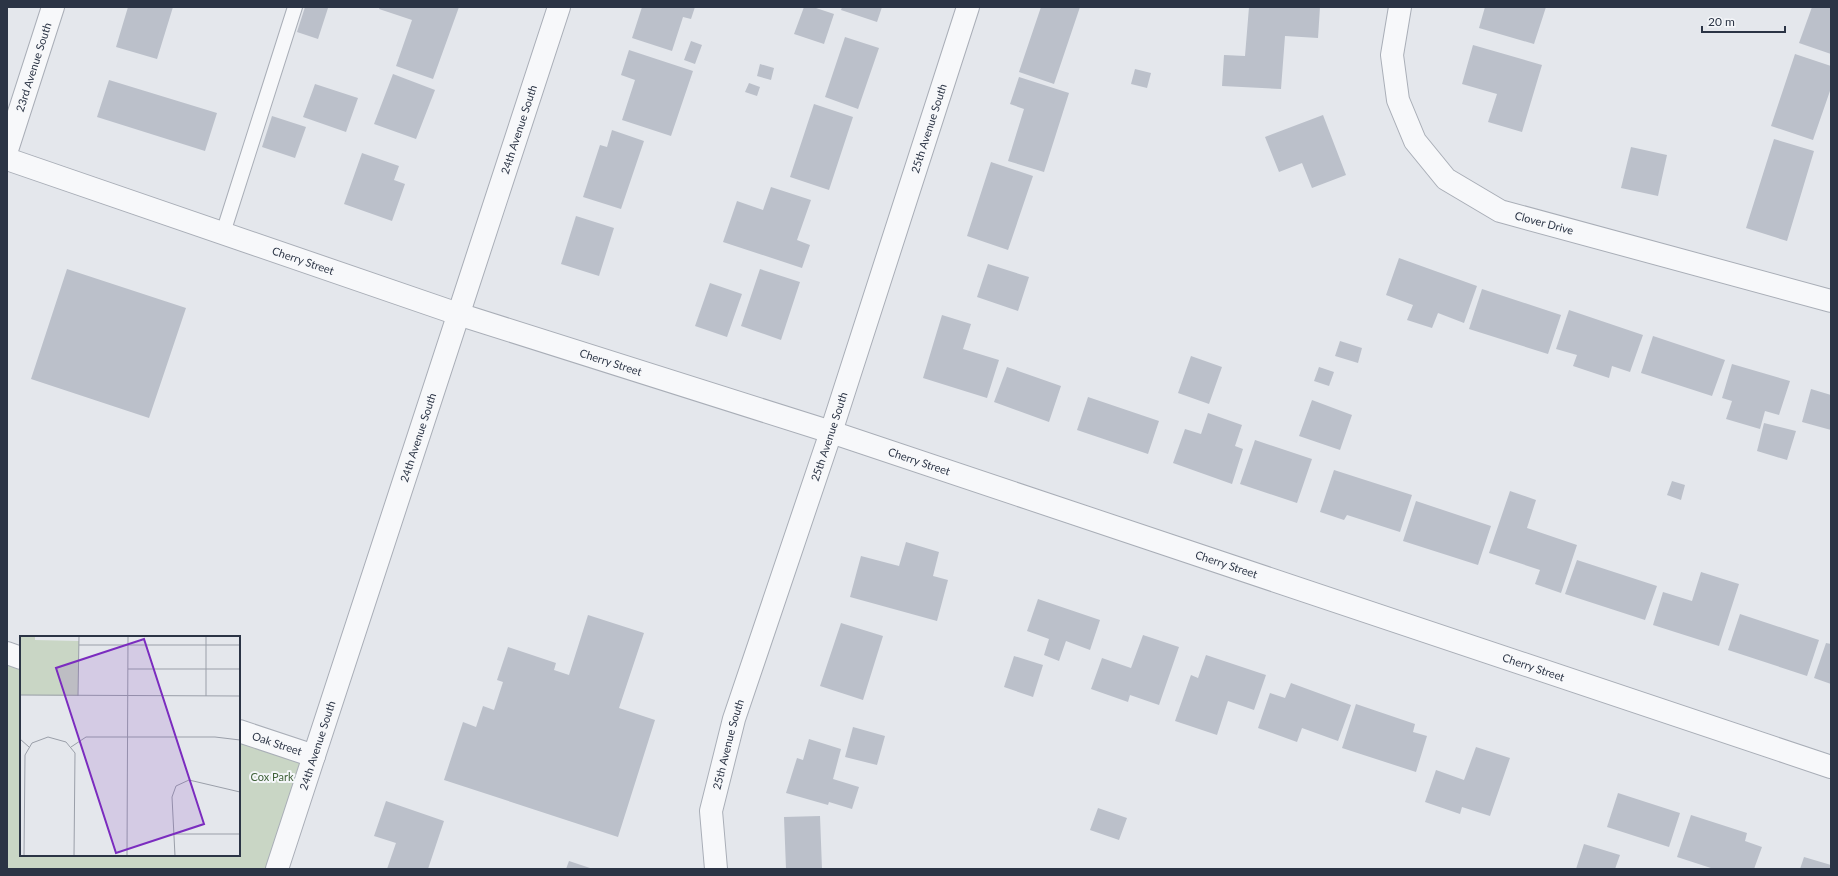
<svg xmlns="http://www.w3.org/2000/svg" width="1838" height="876" viewBox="0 0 1838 876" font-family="Lato,sans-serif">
	<rect width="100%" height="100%" fill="#e4e7ec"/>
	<!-- green -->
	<path fill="#c9d6c5" d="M7,653l14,5v197h218v-124l75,25 -37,113h-270z"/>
	<!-- building -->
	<path fill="#bbc0ca" d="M128,7h45l-16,52 -41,-12z
		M305,7l23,1 -10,31 -21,-7z
		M380,7h79l-26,72 -37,-13 16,-46 -33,-11z
		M642,7h53l-4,12 -8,-2 -11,34 -40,-13z
		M804,7h9l21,7 -10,30 -30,-10z
		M842,7h40l-5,15 -36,-12z
		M1041,7h39l-26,77 -35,-12z
		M1249,7h71l-2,31 -33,-2 -4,53 -59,-3 2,-31 21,1z
		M1485,7h61l-12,37 -55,-16z
		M1812,7h19v47l-32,-11z
		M845,37l34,11 -21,61 -33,-12z
		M691,41l11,4 -7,19 -11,-4z
		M1473,45l69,20 -20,67 -34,-10 9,-28 -35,-10z
		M629,50l64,21 -22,65 -49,-16 13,-40 -14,-5z
		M1795,54l36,12v22l-18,52 -42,-14z
		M760,64l14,4 -3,12 -14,-4z
		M1135,69l16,4 -4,15 -16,-4z
		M393,74l42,16 -19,49 -42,-15z
		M1019,77l50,16 -25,79 -36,-11 16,-52 -14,-5z
		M109,80l108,33 -12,38 -108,-34z
		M749,83l11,4 -3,9 -12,-4z
		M315,84l43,14 -12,34 -43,-15z
		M814,104l39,13 -24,73 -39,-13z
		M1323,115l23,60 -34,13 -10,-25 -23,9 -14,-35z
		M272,116l34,11 -11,31 -33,-11z
		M612,130l32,11 -23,68 -38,-12 17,-52 7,2z
		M1774,139l40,12 -27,90 -41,-13z
		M1631,147l36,8 -9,41 -37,-8z
		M362,153l37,13 -5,14 11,4 -13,37 -48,-17z
		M991,162l42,14 -25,74 -41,-14z
		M771,187l40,13 -14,40 13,5 -8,23 -79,-26 14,-41 26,9z
		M576,216l38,12 -15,48 -38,-12z
		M1399,258l78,28 -13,37 -26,-10 -6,15 -25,-8 6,-15 -27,-10z
		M988,264l41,13 -11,34 -41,-14z
		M67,269l119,39 -37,110 -118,-39z
		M760,269l40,13 -19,58 -40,-14z
		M710,283l32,11 -15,43 -32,-11z
		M1482,289l79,26 -13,39 -79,-25z
		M1569,310l74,25 -13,37 -18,-6 -3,12 -36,-12 4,-11 -21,-6z
		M942,315l29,9 -8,25 36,11 -12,38 -64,-20z
		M1653,336l72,24 -13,36 -71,-23z
		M1340,341l22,7 -4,15 -23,-7z
		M1191,356l31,11 -13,37 -31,-11z
		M1732,364l58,17 -11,34 -14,-4 -5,18 -34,-10 6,-18 -10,-3z
		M1007,367l54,19 -12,36 -55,-20z
		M1319,367l15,5 -5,14 -15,-5z
		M1811,389l20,6v35l-29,-8z
		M1088,397l71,24 -11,33 -71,-24z
		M1312,400l40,15 -12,35 -41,-14z
		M1208,413l34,12 -7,21 8,3 -11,35 -59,-21 12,-34 16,5z
		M1764,423l32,8 -9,29 -30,-9z
		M1255,440l57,19 -15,44 -57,-19z
		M1334,470l78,25 -12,37 -53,-17 -3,5 -24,-8z
		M1672,481l13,4 -4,15 -14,-5z
		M1510,491l26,9 -9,28 50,17 -16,48 -26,-9 5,-14 -51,-17z
		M1416,501l75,25 -13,39 -75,-24z
		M906,542l33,10 -6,24 15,4 -11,41 -87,-24 11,-41 38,10z
		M1577,560l80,26 -12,34 -80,-26z
		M1701,572l38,12 -20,62 -66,-21 10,-33 29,9z
		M1038,599l62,21 -10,30 -24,-9 -7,20 -15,-6 5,-16 -22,-8z
		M1740,614l79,26 -12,36 -79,-26z
		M588,615l56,18 -25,75 36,12 -37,117 -174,-57 19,-58 13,5 7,-21 11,4 9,-28 -6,-2 11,-33 48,16 -2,7 15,5z
		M841,623l42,13 -20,64 -43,-14z
		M1143,635l36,12 -20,58 -29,-10 -2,7 -37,-13 11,-31 29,10z
		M1826,643l5,1v40l-17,-6z
		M1206,655l60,20 -12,35 -26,-9 -11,34 -42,-14 16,-46 7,3z
		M1014,656l29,9 -10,32 -29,-10z
		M1291,683l60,22 -13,36 -36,-13 -5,14 -39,-14 12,-35 15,5z
		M1356,704l59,20 -2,8 14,4 -11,36 -74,-24z
		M853,727l32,9 -8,29 -32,-8z
		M809,739l32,10 -8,30 26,8 -7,22 -23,-7 -1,3 -42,-12 11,-35 6,2z
		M1476,747l34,11 -20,58 -28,-9 -2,7 -35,-12 11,-32 28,10z
		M1618,793l62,20 -11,34 -62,-20z
		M386,801l58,20 -16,48h-41l9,-26 -22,-7z
		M1098,808l29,10 -8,22 -29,-10z
		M1691,815l56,18 -2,8 17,6 -8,22h-40l-37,-12z
		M820,816l2,53h-36l-2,-52z
		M1584,844l36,11 -5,14h-39z
		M1804,857l27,8v4h-31z
		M569,861l24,8h-27z"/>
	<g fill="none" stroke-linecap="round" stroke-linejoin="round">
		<defs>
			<path id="lane" d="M223,233l72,-226"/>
			<g id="street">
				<path id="s1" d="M1400,7l-8,48 6,45 17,41 31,38 54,32 331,90"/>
				<path id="s2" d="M7,150l46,-143"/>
				<path id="s3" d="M7,159l451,155 373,118 1000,335"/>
				<path d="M7,653l14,5"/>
				<path id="s4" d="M239,731l75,25"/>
				<path id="s5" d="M277,869l282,-862"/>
				<path id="s6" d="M716,869l-5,-58 23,-92 97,-287 137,-425"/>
			</g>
		</defs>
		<!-- lane casing -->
		<use href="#lane" stroke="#a9aeb7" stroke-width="16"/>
		<!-- street casing -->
		<use href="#street" stroke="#a9aeb7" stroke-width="24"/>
		<!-- lane -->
		<use href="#lane" stroke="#f7f8fa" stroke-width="14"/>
		<!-- street -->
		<use href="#street" stroke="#f7f8fa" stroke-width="22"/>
	</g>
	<g text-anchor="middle" stroke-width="4" stroke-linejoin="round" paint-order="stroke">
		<!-- street labels -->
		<g font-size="11" fill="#2b3445" stroke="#f4f6f9">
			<text dy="4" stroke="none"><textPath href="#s2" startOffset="87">23rd Avenue South</textPath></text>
			<text dy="4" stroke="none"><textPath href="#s6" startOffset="775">25th Avenue South</textPath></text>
			<text dy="4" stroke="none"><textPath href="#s5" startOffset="778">24th Avenue South</textPath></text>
			<text dy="4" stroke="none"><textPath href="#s1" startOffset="296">Clover Drive</textPath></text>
			<text dy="4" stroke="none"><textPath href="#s3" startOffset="313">Cherry Street</textPath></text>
			<text dy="4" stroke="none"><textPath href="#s3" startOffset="637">Cherry Street</textPath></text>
			<text dy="4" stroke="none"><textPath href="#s6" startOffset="451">25th Avenue South</textPath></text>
			<text dy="4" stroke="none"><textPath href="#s5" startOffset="454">24th Avenue South</textPath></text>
			<text dy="4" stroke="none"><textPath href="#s3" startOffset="961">Cherry Street</textPath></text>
			<text dy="4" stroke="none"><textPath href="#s3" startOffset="1285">Cherry Street</textPath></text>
			<text dy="4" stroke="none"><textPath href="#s3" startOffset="1609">Cherry Street</textPath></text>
			<text dy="4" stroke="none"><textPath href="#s4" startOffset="40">Oak Street</textPath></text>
			<text dy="4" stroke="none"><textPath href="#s6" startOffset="127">25th Avenue South</textPath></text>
			<text dy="4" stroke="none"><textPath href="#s5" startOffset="130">24th Avenue South</textPath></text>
		</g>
		<!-- park labels -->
		<g font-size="11" fill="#3f6138" stroke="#f4f6f9">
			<text x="272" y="781">Cox Park</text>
		</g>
	</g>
	<!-- overview -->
	<g transform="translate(20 636)">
		<rect width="220" height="220" fill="#e4e7ec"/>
		<path d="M0,0h15v4l44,1 -1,55 -58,-1z" fill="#c9d6c5"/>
		<path fill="none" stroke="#9a9fa9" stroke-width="1" d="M59,9h161M108,33h112M0,59l220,1M58,60l1,-60M186,60v-60M0,103l9,8M51,111l15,-10h129l25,3M154,198h66M4,220l1,-101 7,-12 16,-6 18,5 9,11 -1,103M107,220l1,-220M155,220l-3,-59 4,-11 13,-6 51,12"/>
		<path fill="#7b2cbf" fill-opacity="0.15" stroke="#7b2cbf" stroke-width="2" d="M124,3l60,185 -88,29 -60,-185z"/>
		<rect width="220" height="220" fill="none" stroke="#2b3445" stroke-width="2"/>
	</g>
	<!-- border -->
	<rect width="1838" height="876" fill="none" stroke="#2b3445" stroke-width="16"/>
	<!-- scale -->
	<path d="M1702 26v6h83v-6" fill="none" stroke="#2b3445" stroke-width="2"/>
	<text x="1708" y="26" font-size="12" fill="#2b3445" stroke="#f4f6f9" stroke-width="3" paint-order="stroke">20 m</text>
</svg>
